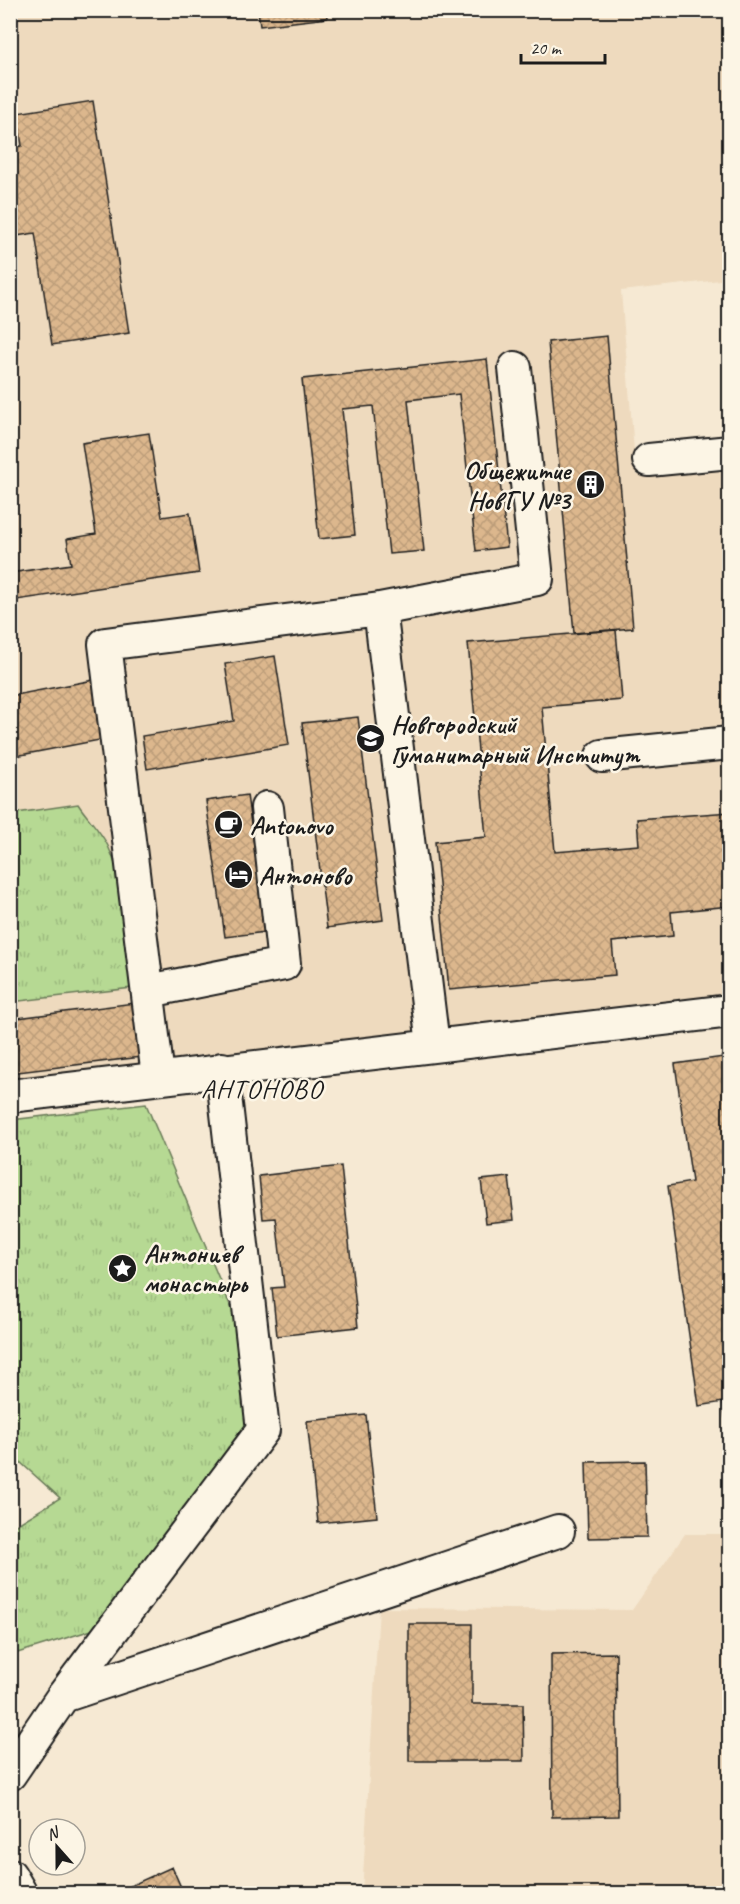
<svg xmlns="http://www.w3.org/2000/svg" width="740" height="1904" viewBox="0 0 740 1904" font-family="Caveat,sans-serif">
	<defs>
		<pattern id="grass-tufts" width="24" height="20" patternUnits="userSpaceOnUse" patternTransform="scale(1.5)"><rect width="24" height="20" fill="#b6d993"/><path d="M3 7l-1-3M5 7V3M7 7l1-3M15 17l-1-3M17 17v-4M19 17l1-3" fill="none" stroke="#9cba7e"/></pattern>
		<pattern id="building-cross-hatch" width="8" height="8" patternUnits="userSpaceOnUse" patternTransform="scale(1.5)"><rect width="8" height="8" fill="#dcb78d"/><path d="M0 0l8 8M0 8l8-8" fill="none" stroke="#bc9d79"/></pattern>
	</defs>
	<rect width="100%" height="100%" fill="#f6e9d3"/>
	<filter id="ink" filterUnits="userSpaceOnUse"><feTurbulence type="fractalNoise" baseFrequency=".0167" numOctaves="2"/><feDisplacementMap in="SourceGraphic" scale="12" xChannelSelector="R" yChannelSelector="G"/><feConvolveMatrix kernelMatrix="1 2 1 2 8 2 1 2 1" color-interpolation-filters="sRGB"/></filter>
	<g filter="url(#ink)">
		<!-- built -->
		<path fill="#eedabe" d="M10,11h719v268l-108,12 15,184 93,-7v534l-718,86z
			M685,1534h44v359l-367,1 17,-286 253,2z"/>
		<!-- grass -->
		<path fill="url(#grass-tufts)" stroke="#697a58" stroke-width="1.5" d="M78,804c9,14 23,27 30,42 21,43 12,96 24,142l-121,14 -1,-188z
			M146,1104l92,220 14,100 -157,205 -84,26v-127l49,-30 -49,-44v-334z"/>
		<!-- building -->
		<path fill="url(#building-cross-hatch)" stroke="#1c1c1c" stroke-width="1.5" d="M258,10h68l1,8 -67,8z
			M93,101l36,232 -77,12 -17,-112 -25,4v-89l12,-2 -5,-33z
			M730,289v37l-6,-36z
			M607,336l26,292 -59,5 -26,-291z
			M487,359l20,188 -31,4 -17,-157 -51,6 16,151 -35,3 -16,-148 -31,3 13,126 -36,4 -17,-160z
			M149,433l13,84 28,-4 9,60 -189,28v-28l61,-9 -4,-25 29,-5 -14,-91z
			M616,630l6,70 -80,7 13,145 84,-7 -2,-26 93,-7v94l-59,6 2,24 -61,6 3,33 -166,15 -14,-148 51,-5 -18,-194z
			M275,656l14,89 -142,24 -5,-33 92,-15 -9,-57z
			M94,680l11,59 -95,18v-61z
			M358,717l25,203 -56,8 -25,-205z
			M247,795l19,137 -41,5 -19,-136z
			M134,1003l7,54 -131,16v-54z
			M730,1056v391l-7,-45 -24,4 -31,-220 24,-4 -17,-118z
			M341,1166l17,161 -81,9 -5,-48 12,-1 -8,-69 -13,1 -4,-43z
			M509,1177l5,43 -28,3 -5,-43z
			M366,1415l11,102 -59,6 -11,-102z
			M645,1461l2,76 -59,1 -2,-76z
			M409,1624h63v80h51l1,57h-115z
			M616,1653l2,163 -66,1 -1,-163z
			M172,1867l12,27h-61l-2,-4z"/>
		<g fill="none" stroke-linecap="round" stroke-linejoin="round">
			<defs>
				<path id="minor" d="M649,460l81,-8
					M602,756l128,-13
					M149,991l135,-27 -17,-156
					M433,1045l-53,-436 157,-30 -22,-211
					M158,1077l-53,-433 275,-35
					M10,1096l720,-85
					M63,1696l495,-165
					M10,1774l53,-78 200,-266 -41,-361
					M10,1875l11,19"/>
			</defs>
			<!-- minor casing -->
			<use href="#minor" stroke="#1c1c1c" stroke-width="36"/>
			<!-- minor -->
			<use href="#minor" stroke="#fcf5e5" stroke-width="32"/>
		</g>
	</g>
	<!-- icons -->
	<defs>
		<symbol id="building-disc" viewBox="-11 -11 22 22"><circle r="9.5" fill="#1c1c1c" stroke="#fcf5e5"/><path d="M-4-6H4V6H1V3H-1V6H-4ZM-2.5-4.3h1.7v1.8h-1.7ZM.8-4.3h1.7v1.8H.8ZM-2.5-1h1.7V.8h-1.7ZM.8-1h1.7V.8H.8Z" fill="#fff"/></symbol>
		<symbol id="university-disc" viewBox="-11 -11 22 22"><circle r="9.5" fill="#1c1c1c" stroke="#fcf5e5"/><path d="M0-5L7-2L0 1L-7-2ZM-4 1L0 2.5L4 1V4Q0 6-4 4Z" fill="#fff"/></symbol>
		<symbol id="cafe-disc" viewBox="-11 -11 22 22"><circle r="9.5" fill="#1c1c1c" stroke="#fcf5e5"/><path d="M-5.5-4.5H6V0H3Q3 3.5 0 3.5H-2.5Q-5.5 3.5-5.5 0ZM3-3.2v2h1.7v-2ZM-6 4.5H4V6H-6Z" fill="#fff"/></symbol>
		<symbol id="hotel-disc" viewBox="-11 -11 22 22"><circle r="9.5" fill="#1c1c1c" stroke="#fcf5e5"/><path d="M-6-4.5h1.5V1H6V5H4.5V3h-9V5H-6ZM-4 0a1.8 1.8 0 1 1 3.6 0ZM.5 0V-2.5h3Q6-2.5 6 0Z" fill="#fff"/></symbol>
		<symbol id="sight-disc" viewBox="-11 -11 22 22"><circle r="9.5" fill="#1c1c1c" stroke="#fcf5e5"/><path d="M0-6L1.8-2.2L6-1.7L2.9 1.2L3.7 5.4L0 3.3L-3.7 5.4L-2.9 1.2L-6-1.7L-1.8-2.2Z" fill="#fff"/></symbol>
	</defs>
	<g fill-rule="evenodd">
		<use href="#building-disc" x="574" y="468" width="33" height="33"/>
		<use href="#university-disc" x="354" y="722" width="33" height="33"/>
		<use href="#cafe-disc" x="212" y="808" width="33" height="33"/>
		<use href="#hotel-disc" x="222" y="858" width="33" height="33"/>
		<use href="#sight-disc" x="106" y="1252" width="33" height="33"/>
	</g>
	<g text-anchor="middle" stroke-width="5" stroke-linejoin="round" paint-order="stroke">
		<!-- poi labels -->
		<g font-size="26" font-weight="bold" fill="#1c1c1c" stroke="#fcf5e5" text-anchor="start">
			<text x="570" y="479" text-anchor="end">Общежитие<tspan x="570" dy="30">НовГУ №3</tspan></text>
			<text x="391" y="733">Новгородский<tspan x="391" dy="30">Гуманитарный Институт</tspan></text>
			<text x="250" y="834">Antonovo</text>
			<text x="259" y="884">Антоново</text>
			<text x="144" y="1262">Антониев<tspan x="144" dy="30">монастырь</tspan></text>
		</g>
		<!-- neighbourhood labels -->
		<g font-size="27" letter-spacing="1.5" fill="#1c1c1c" stroke="#fcf5e5">
			<text x="262" y="1098">АНТОНОВО</text>
		</g>
	</g>
	<!-- margin -->
	<rect width="740" height="1904" fill="none" stroke="#fcf5e5" stroke-width="36"/>
	<rect x="18" y="18" width="704" height="1868" fill="none" stroke="#1c1c1c" stroke-width="2" filter="url(#ink)"/>
	<!-- north arrow -->
	<g transform="translate(57 1847) rotate(339)"><circle r="28" fill="#fcf5e5" stroke="#a29e95" stroke-width="1.5"/>
	<path d="M0-4.5L10 22L0 15L-10 22Z" fill="#1c1c1c"/>
	<text y="-9" font-size="16" font-weight="bold" text-anchor="middle" fill="#1c1c1c">N</text>
	</g>
	<!-- scale -->
	<path d="M521 54v9h84v-9" fill="none" stroke="#1c1c1c" stroke-width="3"/>
	<text x="530" y="54" font-size="18" fill="#1c1c1c" stroke="#fcf5e5" stroke-width="4.5" paint-order="stroke">20 m</text>
</svg>
